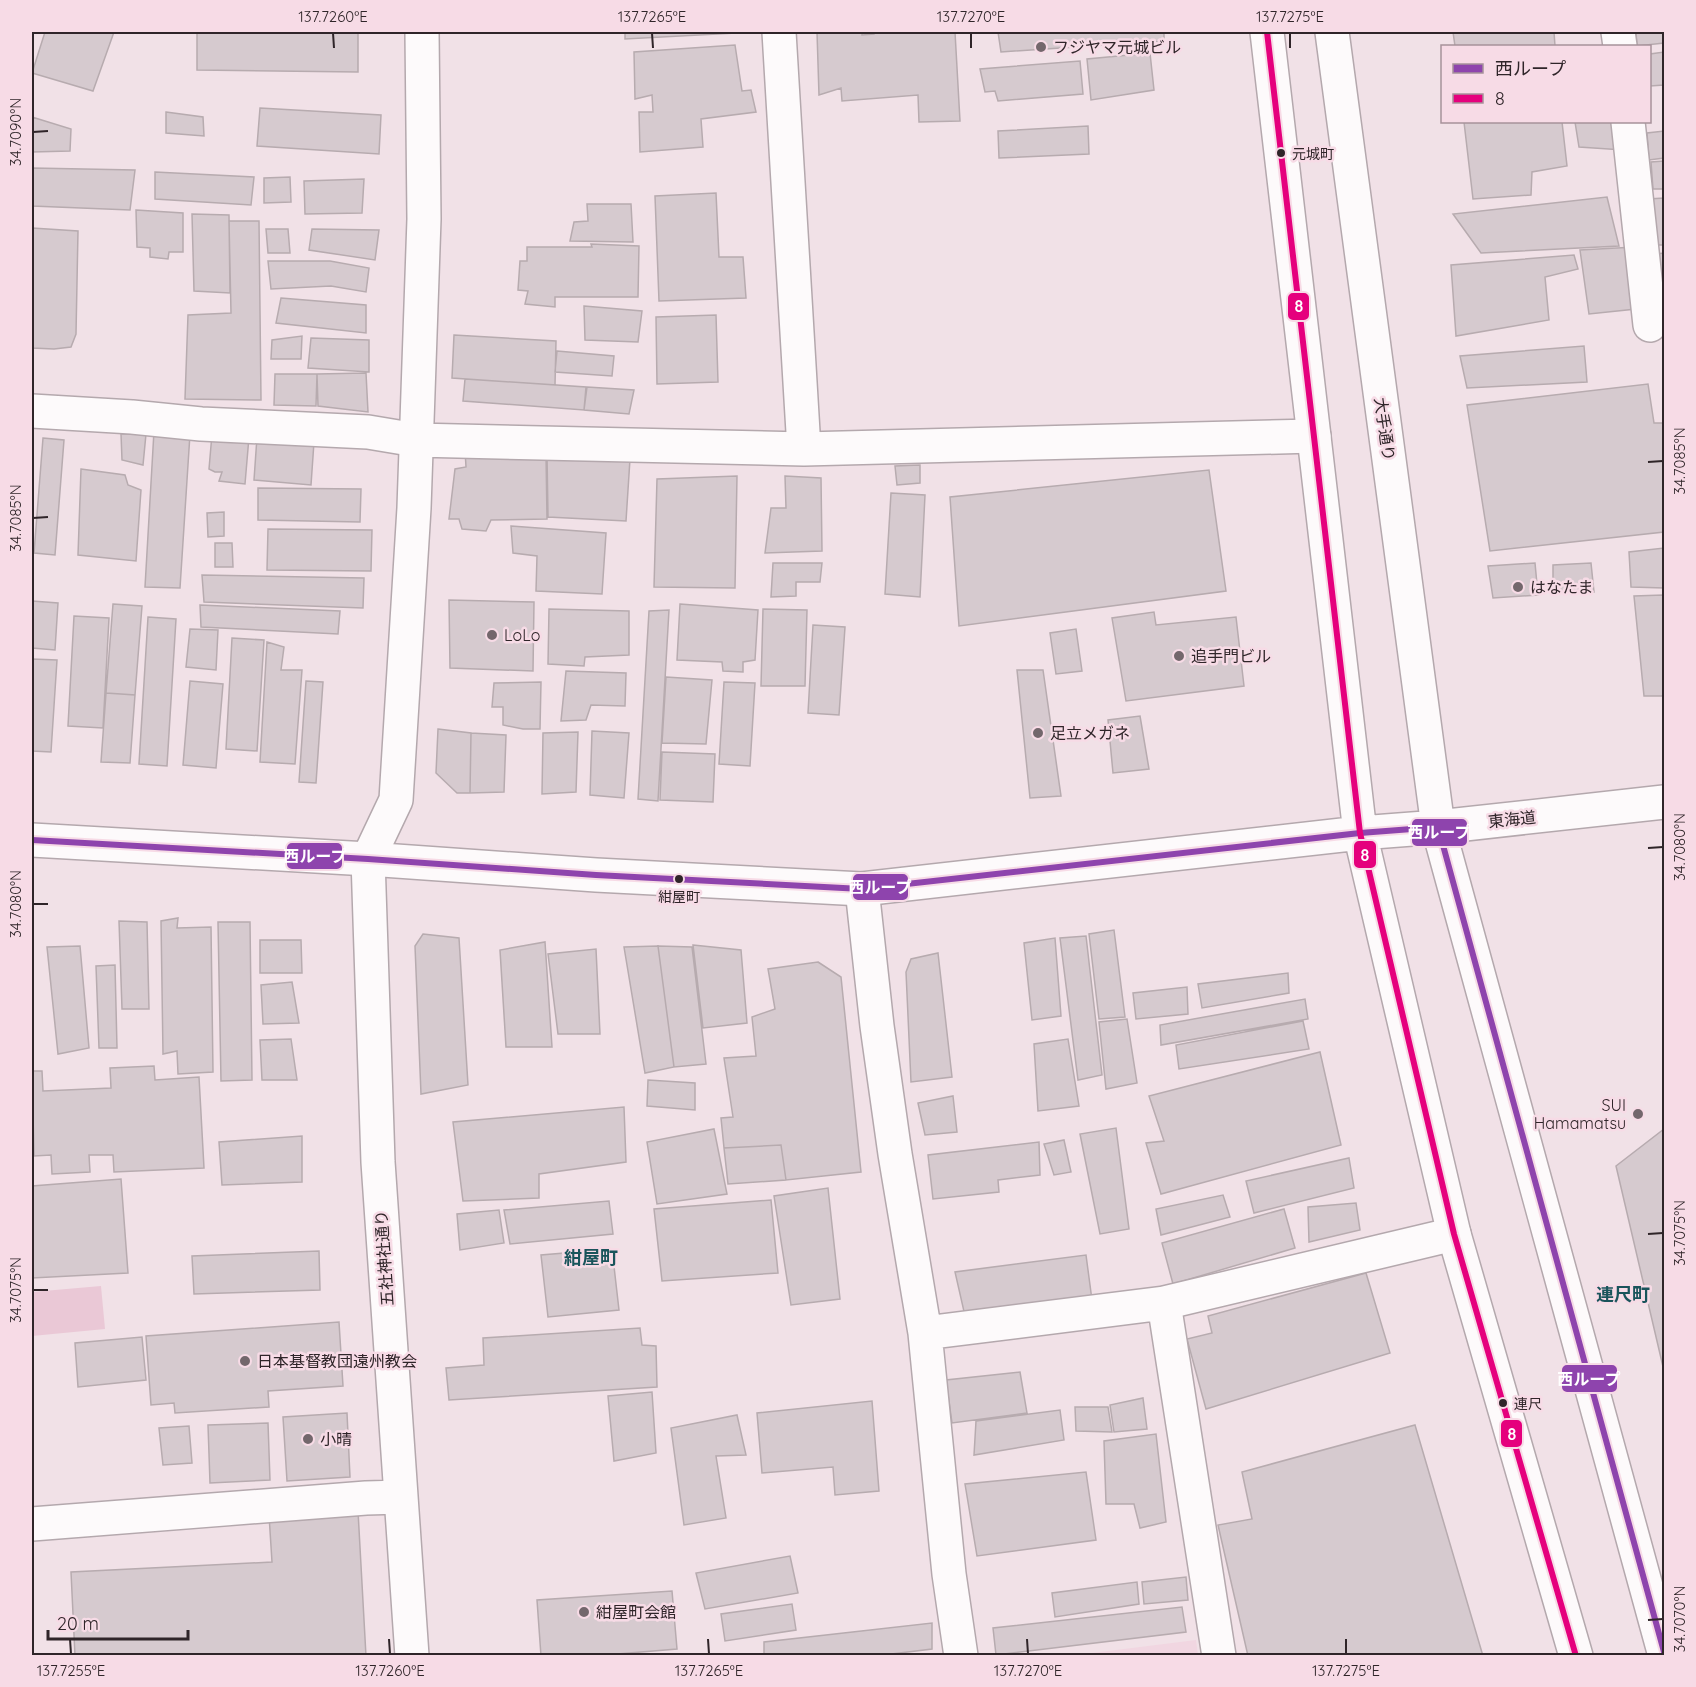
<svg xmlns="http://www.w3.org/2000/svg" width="1696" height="1687" viewBox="0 0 1696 1687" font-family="Quicksand,'Noto Sans JP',sans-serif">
	<rect width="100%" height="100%" fill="#f1e1e7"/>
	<!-- built -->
	<path fill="#f1d6e1" d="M1196,1640l2,15h-122z"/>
	<!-- green -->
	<path fill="#eac8d6" d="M101,1286l4,43 -73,7v-44z"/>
	<!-- building -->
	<path fill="#d6cacf" stroke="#b7abaf" stroke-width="1.5" d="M45,32h69l-21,59 -61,-18z
		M197,32h161v40l-161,-2z
		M625,32h130l-130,7z
		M817,32h45v3l12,-1v-2h81l5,89 -41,1 -1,-27 -76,6 -1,-13 -22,7z
		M998,32h166v9l-163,11z
		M1453,32h101l1,14h-100z
		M1636,32h28v11l-27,3z
		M735,45l7,46 9,-1 5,22 -55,7 2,28 -63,5 -1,-40h14l-1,-17 -17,4 -1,-47z
		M1664,52v33l-14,1v-32z
		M1150,53l4,37 -63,10 -4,-41z
		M1080,61l3,33 -85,7 -3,-10 -10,1 -5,-23z
		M260,108l121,7 -2,39 -122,-8z
		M166,112l37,5 1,19 -38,-3z
		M32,117l39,12 -1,22 -38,1z
		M1464,122h98l5,44 -35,6 -1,23 -58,4z
		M1575,122h44l4,28 -44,-3z
		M1088,126l1,28 -90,4 -1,-27z
		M1664,131v27l-15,2 -2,-27z
		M1664,161v28h-11l-2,-27z
		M32,168l103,2 -5,40 -98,-4z
		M155,172l99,5 -3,28 -96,-6z
		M290,177l1,25 -27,1v-25z
		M364,179l-2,34 -57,1 -1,-33z
		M716,193l3,64h24l3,41 -87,3 -4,-105z
		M1607,197l12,49 -138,7 -28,-39z
		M1664,198v47h-7l-9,-46z
		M587,204h44l2,38 -63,-1 4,-19 14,-1z
		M136,210l47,3v39h-14l-1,7 -18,-2v-9l-13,-1z
		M192,214l37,1 1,78 -36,-2z
		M229,221h30l2,179 -76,-1 3,-84 43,-2z
		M32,228l46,3 -2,103 -5,13 -17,2 -22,-1z
		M266,229h22l2,24h-22z
		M312,229l67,1 -4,30 -66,-10z
		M591,244l48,2 -1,51h-83v10l-30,-3 3,-13 -10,-1 2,-29h7v-14h65z
		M1635,247l1,62 -47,5 -9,-64z
		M1664,253v47l-8,-46z
		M1574,255l4,14 -33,8 4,43 -93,16 -5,-71z
		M268,261h62l39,7 -3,24 -35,-6 -60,3z
		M281,298l85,7v28l-90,-10z
		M584,306l58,5 -4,31 -53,-2z
		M716,315l2,67 -61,2 -1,-67z
		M454,335l102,6 -1,44 -103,-7z
		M302,336l-1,23h-30l1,-19z
		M311,338l58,2v32l-61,-4z
		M1584,346l3,36 -120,6 -7,-32z
		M557,351l57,5 -2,20 -57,-4z
		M366,373l2,39 -50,-6 -1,-32z
		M275,374h42l-1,32 -42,-1z
		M465,379l121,8 -2,23 -121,-9z
		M1648,384l6,39h10v109l-174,19 -23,-146z
		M587,387l47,3 -5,24 -45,-4z
		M154,431l36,3 -10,154 -35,-1z
		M121,434h25l-3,31 -21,-5z
		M212,434l37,3 -4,47 -26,-3 3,-9h-7l-6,-3z
		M257,437l57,5 -3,43 -57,-5z
		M43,438l21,2 -9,115 -21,-2z
		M465,450l81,4 1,65 -56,1 -5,11 -24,-2 -3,-10h-10l6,-50 11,-2z
		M547,454l83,5 -4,62 -78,-4z
		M920,465v18l-23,2 -2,-19z
		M81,469l44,6 3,10 13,5 -5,71 -58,-6z
		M1209,470l17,121 -267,35 -9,-129z
		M737,476l-2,112 -81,-1 3,-108z
		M785,476l36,2 1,73 -57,2 6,-45h15z
		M258,488l103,1 -1,33 -102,-2z
		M891,493l34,2 -5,102 -35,-3z
		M224,512v24l-16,1 -1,-24z
		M511,526l95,7 -4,61 -66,-3 1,-35 -24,-3z
		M268,529l104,1 -1,41 -104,-1z
		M215,543h17l1,24h-18z
		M1664,548v43v-3l-33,-1 -2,-35z
		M773,563h49l-2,19h-24v14l-25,1z
		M1535,563l3,32 -45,3 -5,-32z
		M1591,563l3,29h-41v-27z
		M202,575l162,3 -1,30 -159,-6z
		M1663,595l1,101h-20l-10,-100z
		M449,600l85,2 -1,69 -83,-3z
		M32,601l26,2 -3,47 -23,-2z
		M113,604l29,2 -7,89 -29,-2z
		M680,604l78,6 -3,50 -12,2v10l-20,-1 -1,-9 -45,-2z
		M200,605l140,6 -2,23 -137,-7z
		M549,609l80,2v44l-44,2 -1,9 -36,-2z
		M763,609l44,1 -2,76h-44z
		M669,610l-11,191 -20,-2 11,-188z
		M1154,612l2,13 80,-8 8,69 -118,15 -14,-83z
		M74,616l35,2 -6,110 -35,-2z
		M148,617l28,2 -9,147 -28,-2z
		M813,625l32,2 -6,88 -31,-2z
		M190,629l28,1 -2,40 -30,-3z
		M1076,629l6,42 -26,3 -6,-41z
		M232,638l32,2 -7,111 -31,-2z
		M267,642l17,5 -3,23h21l-7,94 -35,-2z
		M32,659l25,1 -6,92 -19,-1z
		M1017,670h26l18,126 -31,2z
		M566,671l60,2 -1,33 -34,-1 -5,15 -25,1z
		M666,677l46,3 -6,64 -44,-1z
		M190,681l33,3 -7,84 -33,-3z
		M306,681l17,1 -7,101 -17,-1z
		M541,682l-1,47h-17l-20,-4v-18h-11l2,-24z
		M724,682l31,1 -5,83 -31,-2z
		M106,693l29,2 -5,68 -29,-1z
		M1140,716l9,53 -36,4 -5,-53z
		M438,729l33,4 -1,60h-13l-21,-20z
		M592,731l37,2 -5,65 -34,-3z
		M578,732l-2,60 -34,2 1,-61z
		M471,733l35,2 -2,57 -34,1z
		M662,752l53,2 -2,48 -53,-2z
		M178,918l-1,10 34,-1 2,145 -35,2 -1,-23 -14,3 -2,-133z
		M119,921l28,1 2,87h-27z
		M218,922h32l2,158 -31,1z
		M1114,930l11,87 -26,2 -10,-85z
		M423,934l36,4 9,147 -47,9 -6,-148z
		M1086,936l16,139 -24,5 -18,-142z
		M1055,938l6,78 -29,4 -8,-77z
		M260,940h41l1,33h-42z
		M545,942l7,105h-46l-6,-97z
		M693,945l48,5 6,73 -44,5z
		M80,946l9,102 -31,6 -11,-107z
		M658,946l34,1 14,117 -32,3z
		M658,946l16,121 -29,6 -21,-126z
		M596,949l4,85h-42l-10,-80z
		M938,953l14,124 -41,5 -5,-110 5,-13z
		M818,962l23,15 20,195 -75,8 -5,-35 -57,3 -3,-30 12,-1 -9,-59 32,-2 -4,-39 23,-8 -7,-40z
		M115,965l2,83h-18l-3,-82z
		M1288,973l1,20 -87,15 -4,-24z
		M292,982l7,41 -36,1 -2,-39z
		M1187,987l1,27 -52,5 -3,-26z
		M1305,999l3,20 -147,26 -1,-20z
		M1127,1019l10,64 -31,6 -7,-67z
		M1303,1021l6,28 -130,20 -3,-24z
		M291,1039l6,41h-35l-2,-40z
		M1068,1039l11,67 -41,5 -4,-67z
		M1320,1052l21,93 -180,49 -15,-51 18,-2 -15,-45z
		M154,1066l1,14 44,-3 5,91 -90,4 -1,-17h-24l1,17 -38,2 -1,-19 -17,1 -2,-85h10l1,20 68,-3 -1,-20z
		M648,1080l47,3v27l-48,-4z
		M953,1096l4,36 -32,3 -7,-32z
		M624,1107l2,55 -87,12v24l-76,3 -10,-79z
		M1116,1128l13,101 -29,5 -20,-100z
		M714,1129l13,65 -70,10 -10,-62z
		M1664,1129v242l-48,-205z
		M302,1136v46l-80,3 -3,-43z
		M1064,1140l7,32 -17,3 -10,-31z
		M1039,1142l1,33 -42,5 1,12 -66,7 -5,-44z
		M781,1145l5,35 -58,4 -4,-36z
		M1349,1158l5,30 -100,25 -8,-32z
		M121,1179l7,94 -96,5v-92z
		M828,1188l12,111 -49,6 -17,-109z
		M1223,1195l7,22 -69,18 -5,-26z
		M771,1200l7,73 -116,8 -8,-72z
		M609,1201l4,33 -103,10 -6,-34z
		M1356,1203l4,27 -51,12 -1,-35z
		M1284,1209l11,39 -122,36 -11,-41z
		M499,1210l5,33 -44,7 -3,-36z
		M612,1249l7,61 -71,7 -7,-62z
		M319,1251l1,39 -126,4 -2,-38z
		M1086,1255l6,45 -127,16 -10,-44z
		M1366,1273l24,80 -184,56 -19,-70 25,-6 -4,-17z
		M339,1322l4,64 -75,5 1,16 -94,6 -1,-10 -23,2 -5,-69z
		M640,1328l2,17 14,1 1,41 -208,13 -3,-32 38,-3 -1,-27z
		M142,1337l4,43 -68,7 -3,-44z
		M1020,1372l7,41 -75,10 -6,-43z
		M652,1392l4,61 -42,8 -6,-65z
		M1143,1398l4,31 -33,3 -4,-27z
		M872,1401l7,90 -44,4 -2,-28 -71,6 -5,-60z
		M1075,1407h33l4,25 -36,-1z
		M1060,1410l4,30 -90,15 2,-34z
		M347,1413l3,64 -63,4 -4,-64z
		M737,1415l9,40 -30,1 10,62 -42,7 -13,-97z
		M268,1423l2,57 -60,3 -2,-58z
		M1415,1425l68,231h-235l-30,-131 34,-6 -10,-47z
		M189,1426l3,37 -29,2 -4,-37z
		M1156,1434l10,88 -26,6 -6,-24h-28l-2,-63z
		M1086,1472l10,68 -119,16 -12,-72z
		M358,1511l8,145h-291l-4,-84 201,-10 -3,-47z
		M790,1556l8,37 -93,16 -9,-36z
		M1186,1577l2,23 -44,4 -2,-22z
		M1137,1582l2,22 -84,13 -3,-24z
		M672,1591l5,58 -84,7h-52l-4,-56z
		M792,1604l4,26 -71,11 -4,-27z
		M1182,1607l4,25 -190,23 -3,-27z
		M932,1623v26l-57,7h-111v-14z"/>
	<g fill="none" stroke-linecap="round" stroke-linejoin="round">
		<defs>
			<path id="minor" d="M779,32l25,417
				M1618,32l2,14
				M1628,122l22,203
				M32,411l100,6 69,7 167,8 48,8 388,9 510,-13
				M862,889l15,137 18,128 30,179 24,241 12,82
				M1164,1303l55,353
				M925,1333l239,-30 290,-69
				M32,1524l334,-26 35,-1
				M412,1656l-34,-494 -10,-303 28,-59 18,-292 10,-289 -2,-187"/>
			<path id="highway" d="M1267,32l93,801 94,401 122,422
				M1332,32l106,795 226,825
				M32,840l336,19 228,16 266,14 498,-56 78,-6 226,-25"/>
		</defs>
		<!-- minor casing -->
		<use href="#minor" stroke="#b4a8ad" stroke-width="36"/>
		<!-- highway casing -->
		<use href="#highway" stroke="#b4a8ad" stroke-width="36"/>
		<!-- minor -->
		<use href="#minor" stroke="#fdfafb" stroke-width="33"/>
		<!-- highway -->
		<use href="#highway" stroke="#fdfafb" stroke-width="33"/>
		<defs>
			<path id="bus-1" d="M32,840l336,19 228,16 266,14 498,-56 78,-6 226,825"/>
			<path id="bus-2" d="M1267,32l93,801 94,401 122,422"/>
		</defs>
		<!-- bus-1 casing -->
		<use href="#bus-1" stroke="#f7dbe6" stroke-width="10"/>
		<!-- bus-2 casing -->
		<use href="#bus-2" stroke="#f7dbe6" stroke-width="10"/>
		<!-- bus-1 -->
		<use href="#bus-1" stroke="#8e44ad" stroke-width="6"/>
		<!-- bus-2 -->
		<use href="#bus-2" stroke="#e5007d" stroke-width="6"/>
	</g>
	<!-- ticks -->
	<path fill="none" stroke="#2f2529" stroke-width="2" d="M333,33l1,15M652,33l1,15M971,33v15M1290,33v15M33,132l15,-1M1648,462l15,-1M33,518l15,-1M1648,848l15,-1M33,904h15M1648,1234l15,-1M33,1290h15M1648,1620l15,-1M70,1639l1,15M389,1639l1,15M708,1639l1,15M1027,1639l1,15M1346,1639v15"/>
	<!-- markers -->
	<g fill="#73676c" stroke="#f7dbe6" stroke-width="2">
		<circle cx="1041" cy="47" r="6"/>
		<circle cx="1518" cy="587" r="6"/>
		<circle cx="492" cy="635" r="6"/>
		<circle cx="1179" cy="656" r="6"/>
		<circle cx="1038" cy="733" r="6"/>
		<circle cx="1638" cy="1114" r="6"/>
		<circle cx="245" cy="1361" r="6"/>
		<circle cx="308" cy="1439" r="6"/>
		<circle cx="584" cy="1612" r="6"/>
	</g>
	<g fill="#2f2529" stroke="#f7dbe6" stroke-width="2">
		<circle cx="1281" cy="153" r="5"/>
		<circle cx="679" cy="879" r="5"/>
		<circle cx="1503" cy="1403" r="5"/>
	</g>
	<g text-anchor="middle" stroke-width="5" stroke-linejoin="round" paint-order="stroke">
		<!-- bus labels -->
		<g font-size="14" fill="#2f2529" stroke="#f7dbe6" text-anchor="start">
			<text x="1292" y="159">元城町</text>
			<text x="679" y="902" text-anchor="middle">紺屋町</text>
			<text x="1514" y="1409">連尺</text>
		</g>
		<!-- poi labels -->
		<g font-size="16" fill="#2f2529" stroke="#f7dbe6" text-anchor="start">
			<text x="1053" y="53">フジヤマ元城ビル</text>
			<text x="1530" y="593">はなたま</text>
			<text x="504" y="641">LoLo</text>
			<text x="1191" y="662">追手門ビル</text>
			<text x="1050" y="739">足立メガネ</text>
			<text x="1626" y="1111" text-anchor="end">SUI<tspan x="1626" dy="18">Hamamatsu</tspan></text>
			<text x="257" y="1367">日本基督教団遠州教会</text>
			<text x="320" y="1445">小晴</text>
			<text x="596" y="1618">紺屋町会館</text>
		</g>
		<!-- street labels -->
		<g font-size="16" fill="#2f2529" stroke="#f7dbe6">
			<text transform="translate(1385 429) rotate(82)" y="6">大手通り</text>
			<text transform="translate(1512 819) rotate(-6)" y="6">東海道</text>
			<text transform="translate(384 1258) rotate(-94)" y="6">五社神社通り</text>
		</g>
		<!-- neighbourhood labels -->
		<g font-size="18" font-weight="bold" fill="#19545b" stroke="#f7dbe6">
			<text x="591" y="1264">紺屋町</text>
			<text x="1623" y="1301">連尺町</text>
		</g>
	</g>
	<g stroke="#f7dbe6" stroke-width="2">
		<rect x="1287" y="292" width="23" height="29" rx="6" fill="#e5007d"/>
		<rect x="1411" y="818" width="57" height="29" rx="6" fill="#8e44ad"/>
		<rect x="1353" y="840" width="24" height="29" rx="6" fill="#e5007d"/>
		<rect x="286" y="842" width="57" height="28" rx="6" fill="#8e44ad"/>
		<rect x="852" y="873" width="57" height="28" rx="6" fill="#8e44ad"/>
		<rect x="1561" y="1364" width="57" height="29" rx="6" fill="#8e44ad"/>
		<rect x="1500" y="1419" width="23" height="29" rx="6" fill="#e5007d"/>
	</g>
	<g font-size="16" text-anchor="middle" font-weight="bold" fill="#fff">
		<text x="1299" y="312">8</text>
		<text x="1439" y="838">西ループ</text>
		<text x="1365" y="861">8</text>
		<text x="315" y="862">西ループ</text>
		<text x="880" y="893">西ループ</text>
		<text x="1589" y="1385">西ループ</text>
		<text x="1512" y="1440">8</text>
	</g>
	<!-- border -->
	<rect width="1696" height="1687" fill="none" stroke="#f7dbe6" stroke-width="66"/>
	<!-- legend -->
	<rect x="1441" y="45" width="210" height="78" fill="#f7dbe6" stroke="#a7929a" stroke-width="1.5"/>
	<rect x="1453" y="64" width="30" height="9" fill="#8e44ad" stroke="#a7929a" stroke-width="1.5"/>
	<text x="1495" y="75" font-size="18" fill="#2f2529">西ループ</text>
	<rect x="1453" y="94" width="30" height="9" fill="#e5007d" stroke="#a7929a" stroke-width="1.5"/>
	<text x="1495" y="105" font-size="18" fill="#2f2529">8</text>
	<!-- scale -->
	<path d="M48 1630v9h140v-9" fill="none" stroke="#2f2529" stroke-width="3"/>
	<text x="57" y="1630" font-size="18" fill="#2f2529" stroke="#f7dbe6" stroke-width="4.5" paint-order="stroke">20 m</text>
	<rect x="33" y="33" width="1630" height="1621" fill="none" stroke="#2f2529" stroke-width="2"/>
	<g font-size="15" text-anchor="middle" fill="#2f2529">
		<text x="333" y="22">137.7260°E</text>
		<text x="652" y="22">137.7265°E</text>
		<text x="971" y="22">137.7270°E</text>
		<text x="1290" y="22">137.7275°E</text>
		<text transform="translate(16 132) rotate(-90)" y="5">34.7090°N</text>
		<text transform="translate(1680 461) rotate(-90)" y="5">34.7085°N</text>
		<text transform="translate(16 518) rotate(-90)" y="5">34.7085°N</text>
		<text transform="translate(1680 847) rotate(-90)" y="5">34.7080°N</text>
		<text transform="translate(16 904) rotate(-90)" y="5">34.7080°N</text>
		<text transform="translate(1680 1233) rotate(-90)" y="5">34.7075°N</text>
		<text transform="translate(16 1290) rotate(-90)" y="5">34.7075°N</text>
		<text transform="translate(1680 1619) rotate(-90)" y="5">34.7070°N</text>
		<text x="71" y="1676">137.7255°E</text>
		<text x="390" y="1676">137.7260°E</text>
		<text x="709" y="1676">137.7265°E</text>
		<text x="1028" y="1676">137.7270°E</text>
		<text x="1346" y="1676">137.7275°E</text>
	</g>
</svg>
